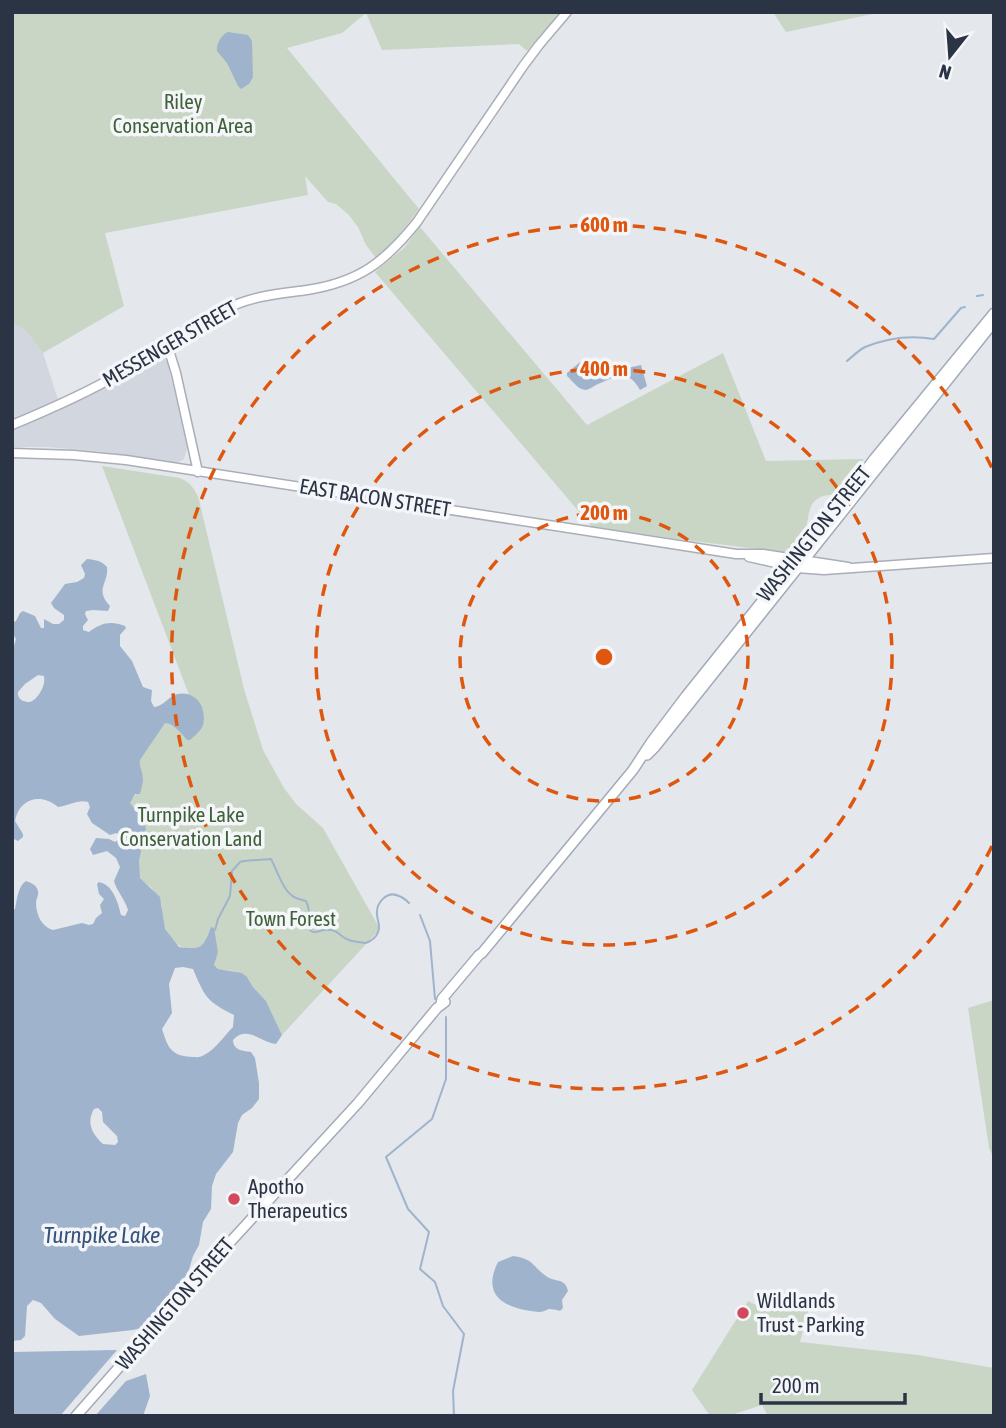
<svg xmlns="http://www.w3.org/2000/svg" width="1006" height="1428" viewBox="0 0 1006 1428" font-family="'Asap Condensed',sans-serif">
	<rect width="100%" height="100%" fill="#e4e7ec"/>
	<!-- built -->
	<path fill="#d2d6de" d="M12,323l13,7 18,23 18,56 93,-51 6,-1 5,2 3,5 19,84 -3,11 -5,3h-8l-66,-10 -58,-5h-35z"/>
	<!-- green -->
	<path fill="#c9d6c5" d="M12,12h549l-34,39 -8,-7 -137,6 -16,-37 -24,20 -55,15 132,161c-13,18 -26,34 -43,49l-10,-13 -8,-18 -9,-12 -13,-11 -8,-2 -23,-26 3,19 -203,38 19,73 -81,47 -18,-23 -13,-7z
		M773,12l54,2 2,-2h53l-96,20z
		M420,227l167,198 136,-72 43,108 98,-2 -28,35c-5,1 -13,1 -17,4 -19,9 -2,44 -36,54l-90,-11 -101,-14 -217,-255 29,-24z
		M102,466l78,12c10,4 16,12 19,22l45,189 19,61 21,38 12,16 27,24 57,101 -98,106 -16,-34 -13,-14 -6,-10 -14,-6 -15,-2 -4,-4 1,-8 -6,-26 -4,13c-28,16 -47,-15 -43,-40l-11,-17 -9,-6 -3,-6v-14l7,-32 -12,-21 -5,-5 7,-9 7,-17 -4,-13 1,-4 21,-34 4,-3c5,1 12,5 16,8 4,3 4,7 9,9 14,-13 20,-37 -1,-45z
		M994,1000v158l-5,-10 -21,-140z
		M812,1297l-12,45 118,13 76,13v48h-226l-6,-11 -34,11h-18l-18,-26 56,-89 14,7z"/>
	<!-- water -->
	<path fill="#9fb4cc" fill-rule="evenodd" d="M228,32l20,3 4,6 1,36 -4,7 -8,5 -3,-3 -11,-23 -10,-12c-1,-7 5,-17 11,-19z
		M585,358l20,9 13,3 23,-5 6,21 -7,4c-13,-23 -25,-13 -44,-5 -2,1 -8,5 -10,5 -8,0 -14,-10 -19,-14v-3z
		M87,559c8,1 14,1 20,8 2,16 -13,22 3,39l-2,5 -15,-1 -7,1 -1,3 3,6 -5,6v4l6,2c11,-9 22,-12 36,-6l1,2 -6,7v11l12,15 11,26 9,3 -1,11 3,6c8,-1 12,-7 19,-11 13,-7 28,2 30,15 3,16 -2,19 -13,29h-3c-6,-7 -13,-16 -22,-17l-25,37c-1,7 3,12 3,19 0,5 -2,10 -3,15h-5l-5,9 4,5 6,1 6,20 -7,32 1,17 20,19 5,32 14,18c23,3 24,1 32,-20l3,1 4,24 -4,13 4,4 24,4 5,4 6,10 13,14 16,34 -6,9c-16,-2 -29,-19 -43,-4 0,10 10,11 18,12l4,6 4,25v16l-7,9 -10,7 -4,8 -5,29 -17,22 -4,12 -1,23 -8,13 -4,23 -6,11 -5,17 -44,52 -3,3 -8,2 -54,6 -24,-17 -14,-16 -8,-3 -6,6 -2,30 -4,4 -9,1v-431l3,-1c2,-10 3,-23 11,-28 5,2 11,4 12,10 1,4 -2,8 -2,12 0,12 6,24 17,27l29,-7 7,2 4,-1 3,-6 6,-5 -2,-8 4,-6 -5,-5 -2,-10 2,-2c14,3 19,20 22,33l4,1 3,-6c-3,-11 -11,-18 -14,-29l6,-14 -4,-9 -9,-7 -14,4 -3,-6 6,-11 13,1 6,3 4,-3 1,-4 -4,-2 -6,2 -18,-12 -5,-9 3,-7 -2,-5c-9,-3 -20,4 -30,5 -18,-15 -39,-8 -43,14l8,13v3l-5,4 -6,-3v-185l4,-14 -4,-7v-9l4,-2 4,-8 3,-2 12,5 6,12h3v-9l9,5h6l5,-4v-5l-10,-7 -3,-5 14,-19 12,-2 7,-4 1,-4 -4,-9zM38,675l6,1c2,10 -6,23 -14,26 -7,0 -13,-3 -12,-10l7,-8zM183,967l10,2c12,28 13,32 41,46l-1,12c-9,9 -18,23 -29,28 -5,3 -6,2 -11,2 -22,-1 -25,-9 -31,-28l10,-16 -3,-29 6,-16zM98,1108l4,4 1,10 14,14 1,6 -3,3 -12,-1c-11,-10 -17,-21 -9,-35z
		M513,1256c21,3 18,9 33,20 9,7 19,1 22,15l-6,9 1,8 -3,3c-3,-1 -7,-2 -11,-2 -3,1 -6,3 -10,3 -31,-3 -59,-14 -41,-50z
		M117,1350l-57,66h-48v-64z
		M146,1374l4,22 -7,20h-48l31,-35z"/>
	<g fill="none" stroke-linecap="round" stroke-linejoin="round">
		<!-- stream -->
		<path stroke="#9fb4cc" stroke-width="2" d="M977,296l6,-1
			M847,361c6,-5 12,-11 18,-14 22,-9 46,-12 69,-8l27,-31 4,-1
			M420,915l10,26 5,58
			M215,930l3,-11 12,-23 2,-25 8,-9 4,-1 27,-2c6,11 12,32 23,38 4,2 8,3 12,4 2,4 3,7 3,11 -1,6 -5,11 -1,16 5,7 10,3 16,2 15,-2 15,7 25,10 5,2 11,2 17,3 5,-2 10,-5 12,-11 3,-7 -1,-11 -1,-18 -1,-11 10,-24 22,-18 3,1 8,5 10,7
			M446,1017v62l-14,40 -46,38 22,52 21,23 -9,37 15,13 8,24 21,28 -11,57 1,25"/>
		<defs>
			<path id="secondary" d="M167,344l9,29 22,99
				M12,425c36,-15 73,-31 107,-51 35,-21 68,-45 105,-64 26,-14 54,-16 83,-20 52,-8 78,-28 110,-68l107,-157 15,-20 28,-33
				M12,453l62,2 52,5 546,84 64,10h27l85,13
				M749,557l48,11 27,2 170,-12"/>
			<path id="primary" d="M647,755l8,-8 339,-425
				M441,1004l1,-5 37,-44 3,-2 151,-183 19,-29 34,-45 169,-211 19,-26 120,-146
				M76,1416l134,-152 148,-161 79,-95 8,-6"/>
		</defs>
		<!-- secondary casing -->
		<use href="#secondary" stroke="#a9aeb7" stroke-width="11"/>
		<!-- primary casing -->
		<use href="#primary" stroke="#a3abb8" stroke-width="12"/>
		<!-- secondary -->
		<use href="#secondary" stroke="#fff" stroke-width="8"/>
		<!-- primary -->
		<use href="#primary" stroke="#fff" stroke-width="9"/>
	</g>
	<!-- distance rings -->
	<g fill="none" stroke="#df570f" stroke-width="3.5" stroke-dasharray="12 9">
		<circle cx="604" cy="657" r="144"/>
		<circle cx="604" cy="657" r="288"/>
		<path d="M992 846A432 432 0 1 1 992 468"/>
	</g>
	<!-- markers -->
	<g fill="#d1495b" stroke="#f4f6f9" stroke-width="2.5">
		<circle cx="234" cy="1199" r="7"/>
		<circle cx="743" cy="1313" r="7"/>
	</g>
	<g text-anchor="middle" stroke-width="7" stroke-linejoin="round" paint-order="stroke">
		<!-- park labels -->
		<g font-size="21" fill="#3f6138" stroke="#f4f6f9">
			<text x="183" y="109">Riley<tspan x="183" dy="24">Conservation Area</tspan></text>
			<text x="191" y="822">Turnpike Lake<tspan x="191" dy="24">Conservation Land</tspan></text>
			<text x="291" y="926">Town Forest</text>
		</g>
		<!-- street labels -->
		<g font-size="21" fill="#2b3445" stroke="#f4f6f9">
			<text transform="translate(170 344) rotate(-30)" y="7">MESSENGER STREET</text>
			<text transform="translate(375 498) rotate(9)" y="7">EAST BACON STREET</text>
			<text transform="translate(814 534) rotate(-51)" y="7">WASHINGTON STREET</text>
			<text transform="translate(175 1304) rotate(-49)" y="7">WASHINGTON STREET</text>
		</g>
		<!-- poi labels -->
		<g font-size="21" fill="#2b3445" stroke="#f4f6f9" text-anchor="start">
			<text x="248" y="1194">Apotho<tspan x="248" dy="24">Therapeutics</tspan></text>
			<text x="757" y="1308">Wildlands<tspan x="757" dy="24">Trust - Parking</tspan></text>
		</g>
		<!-- water labels -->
		<g font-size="23" font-style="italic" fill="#34527a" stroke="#f4f6f9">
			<text x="102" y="1243">Turnpike Lake</text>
		</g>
	</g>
	<circle cx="604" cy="657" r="10" fill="#df570f" stroke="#f4f6f9" stroke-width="3.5"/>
	<g font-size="21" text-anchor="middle" font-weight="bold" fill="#df570f" stroke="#f4f6f9" stroke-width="7" stroke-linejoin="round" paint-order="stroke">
		<text x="604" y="232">600 m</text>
		<text x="604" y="376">400 m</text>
		<text x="604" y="520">200 m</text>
	</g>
	<!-- border -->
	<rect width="1006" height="1428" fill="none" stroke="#2b3445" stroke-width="28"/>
	<!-- north arrow -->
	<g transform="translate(950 56) rotate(197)" stroke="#f4f6f9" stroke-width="5" paint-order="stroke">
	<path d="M0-5L12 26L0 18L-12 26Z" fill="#2b3445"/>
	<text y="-10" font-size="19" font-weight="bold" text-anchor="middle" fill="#2b3445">N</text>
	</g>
	<!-- scale -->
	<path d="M761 1393v10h144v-10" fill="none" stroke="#2b3445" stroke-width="3.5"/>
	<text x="772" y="1393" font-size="21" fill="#2b3445" stroke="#f4f6f9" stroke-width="5" paint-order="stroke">200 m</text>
</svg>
